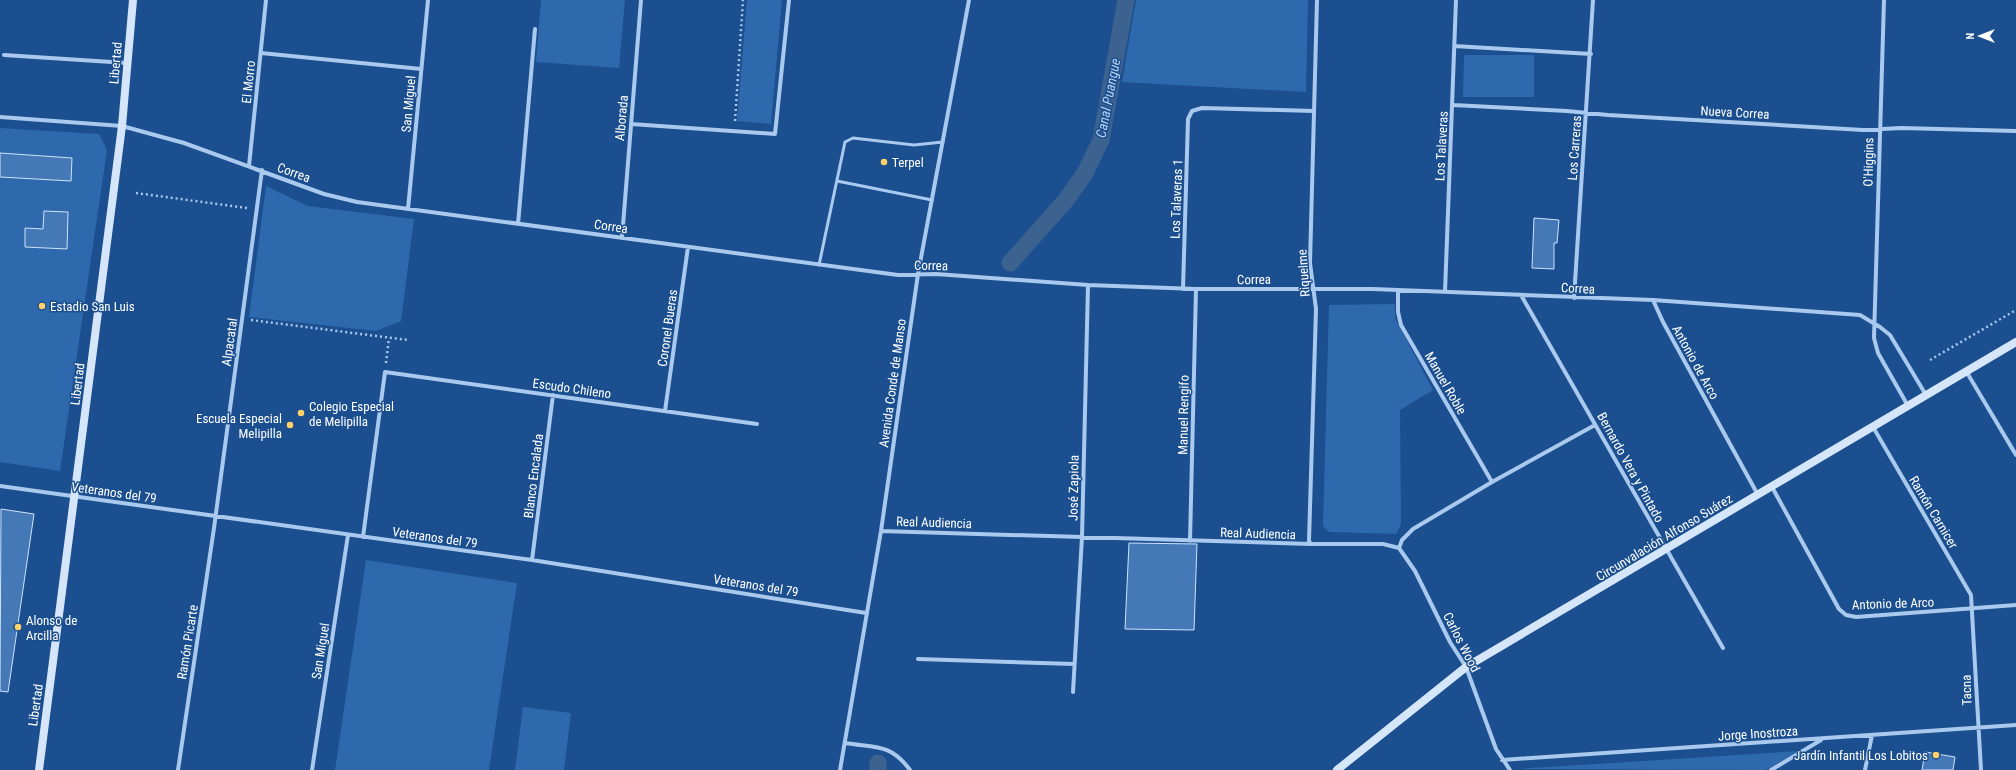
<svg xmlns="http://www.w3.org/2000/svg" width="2016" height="770" viewBox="0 0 2016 770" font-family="'Roboto Condensed',sans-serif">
	<rect width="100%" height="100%" fill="#1b4f8f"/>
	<!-- green -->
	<path fill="#2e69ad" d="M541,0h84l-6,68 -83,-6z
		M747,0h35l-11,124 -34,-3z
		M1136,0h172l-2,92 -184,-10z
		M1464,55h70v42h-71z
		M0,128l99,6 8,16 -47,321 -60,-9z
		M266,186l42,20 106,13 -13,102 -25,10 -127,-14z
		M1395,304v14l38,72 -33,20 1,114 -5,10 -67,-2 -6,-6 6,-221z
		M366,560l151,23 -28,187h-154z
		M523,707l48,6 -7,57h-49z
		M1798,751l-32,19 -248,-1z"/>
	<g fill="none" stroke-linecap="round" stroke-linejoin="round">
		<!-- canal -->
		<path stroke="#3c6290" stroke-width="17" d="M1010,263l56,-63 19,-27 16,-33 25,-140
			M878,770v-7"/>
	</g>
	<!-- building -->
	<path fill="#4478b7" stroke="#cfe3fa" d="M0,153l72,5 -1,23 -71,-4z
		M44,211l24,1 -1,37 -42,-2v-19l18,1z
		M1534,218l25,2 -2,23h-3v26l-22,-1z
		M1,509l33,5 -26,178 -8,-1z
		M1129,543l68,1 -3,86 -69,-1z
		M1925,752l30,5 -2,13h-31z"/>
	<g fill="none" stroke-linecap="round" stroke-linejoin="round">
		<!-- path -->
		<path stroke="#a9c9ee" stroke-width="2.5" stroke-dasharray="2 3" stroke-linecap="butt" d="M735,121l8,-121
			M136,193l111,15
			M251,320l157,20
			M1930,360l86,-50
			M386,363l3,-25"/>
		<!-- lane -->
		<path stroke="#a9c9ee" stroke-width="3" d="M837,181l95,19
			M819,265l26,-123 8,-4 61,7 29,-3"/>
		<!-- street -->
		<path stroke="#a9c9ee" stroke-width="4" d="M1884,0l-10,338 4,15 30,53
			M1454,46l137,8
			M261,53l160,16
			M4,55l123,8
			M1453,105l114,6 41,4 255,15 38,-2 115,3
			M0,117l122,9 62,17 140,51 33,8 541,73 38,-1 152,11 108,4h177l280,11 207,15 20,12 10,8 36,60
			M631,124l144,10 14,-134
			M249,166l17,-166
			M408,209l20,-209
			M518,224l17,-195
			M622,238l19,-238
			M1183,289l5,-170 4,-8 10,-3 112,3
			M1398,290v22l3,13 91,157
			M1445,292l11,-292
			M1521,295l202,353
			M1574,298l19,-298
			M1653,300l10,22 95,173
			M1966,371l50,84
			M665,411l23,-164
			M1873,427l98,168 10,175
			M0,486l532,74 334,53
			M1772,487l67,122 7,6 10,2 160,-12
			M881,531l430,13h72l16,4
			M363,537l22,-165 372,52
			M1190,541l6,-252
			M1311,544l-2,-3 7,-232 -6,-46 7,-263
			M1399,548l16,23 35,71 16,25 30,82 14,21
			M1399,548l3,-8 11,-11 79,-47 103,-57
			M532,560l21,-165
			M918,659l156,5
			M1073,692l9,-155 6,-252
			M845,743c31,5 45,0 65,27
			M1502,760l514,-35
			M178,770l36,-242 48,-358
			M312,770l36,-235
			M840,770l41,-239 37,-257 51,-274
			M1771,770l50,-30
			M1865,770l7,-35"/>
		<!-- secondary -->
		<path stroke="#d6e6fa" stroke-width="8" d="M39,770l83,-644 11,-126
			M1337,770l129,-103 550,-325"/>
	</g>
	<!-- markers -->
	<g fill="#ffd166" stroke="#1b4f8f" stroke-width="1.5">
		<circle cx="884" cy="162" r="4"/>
		<circle cx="42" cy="306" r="4"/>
		<circle cx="301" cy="413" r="4"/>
		<circle cx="290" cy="425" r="4"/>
		<circle cx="18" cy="627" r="4"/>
		<circle cx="1936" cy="755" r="4"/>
	</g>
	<g text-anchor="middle" stroke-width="3" stroke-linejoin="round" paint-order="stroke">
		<!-- street labels -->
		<g font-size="13" fill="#fff" stroke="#1b4f8f">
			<text transform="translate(115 63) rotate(-85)" y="5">Libertad</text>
			<text transform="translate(248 82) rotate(-84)" y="5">El Morro</text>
			<text transform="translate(408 104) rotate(-85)" y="5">San Miguel</text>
			<text transform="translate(1735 112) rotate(3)" y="5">Nueva Correa</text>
			<text transform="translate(621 118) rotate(-85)" y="5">Alborada</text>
			<text transform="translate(1441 146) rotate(-87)" y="5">Los Talaveras</text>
			<text transform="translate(1574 148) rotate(-86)" y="5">Los Carreras</text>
			<text transform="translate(1868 162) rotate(-89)" y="5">O'Higgins</text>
			<text transform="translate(294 172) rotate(20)" y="5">Correa</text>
			<text transform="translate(1176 199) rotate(-88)" y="5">Los Talaveras 1</text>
			<text transform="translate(611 226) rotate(8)" y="5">Correa</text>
			<text transform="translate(931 265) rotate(1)" y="5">Correa</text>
			<text transform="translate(1303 273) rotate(-94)" y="5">Riquelme</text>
			<text transform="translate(1254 279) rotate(-1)" y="5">Correa</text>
			<text transform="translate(1578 288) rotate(3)" y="5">Correa</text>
			<text transform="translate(667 328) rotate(-82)" y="5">Coronel Bueras</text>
			<text transform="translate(229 342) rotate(-82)" y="5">Alpacatal</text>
			<text transform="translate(1696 362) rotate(61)" y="5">Antonio de Arco</text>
			<text transform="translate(892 383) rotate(-82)" y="5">Avenida Conde de Manso</text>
			<text transform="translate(1446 383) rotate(60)" y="5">Manuel Roble</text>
			<text transform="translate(77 384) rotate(-83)" y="5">Libertad</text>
			<text transform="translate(572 388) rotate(8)" y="5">Escudo Chileno</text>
			<text transform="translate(1183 415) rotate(-89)" y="5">Manuel Rengifo</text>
			<text transform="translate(1631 467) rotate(61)" y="5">Bernardo Vera y Pintado</text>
			<text transform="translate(533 476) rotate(-83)" y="5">Blanco Encalada</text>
			<text transform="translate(1073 488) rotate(-89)" y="5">José Zapiola</text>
			<text transform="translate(114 492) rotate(8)" y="5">Veteranos del 79</text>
			<text transform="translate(1934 512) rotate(59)" y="5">Ramón Carnicer</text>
			<text transform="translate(934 522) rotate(2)" y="5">Real Audiencia</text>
			<text transform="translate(1258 533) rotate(2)" y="5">Real Audiencia</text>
			<text transform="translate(435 537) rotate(8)" y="5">Veteranos del 79</text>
			<text transform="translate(1664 537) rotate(-31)" y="5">Circunvalación Alfonso Suárez</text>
			<text transform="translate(756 585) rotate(9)" y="5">Veteranos del 79</text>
			<text transform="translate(1893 603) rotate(-2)" y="5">Antonio de Arco</text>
			<text transform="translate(187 642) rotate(-81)" y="5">Ramón Picarte</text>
			<text transform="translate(1462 642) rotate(63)" y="5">Carlos Wood</text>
			<text transform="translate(320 651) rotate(-81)" y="5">San Miguel</text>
			<text transform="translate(1966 690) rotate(-92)" y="5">Tacna</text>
			<text transform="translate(35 705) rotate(-82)" y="5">Libertad</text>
			<text transform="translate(1758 733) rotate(-4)" y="5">Jorge Inostroza</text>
		</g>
		<!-- poi labels -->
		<g font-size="13" fill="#fff" stroke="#1b4f8f" text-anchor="start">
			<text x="892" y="167">Terpel</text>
			<text x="50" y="311">Estadio San Luis</text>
			<text x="309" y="411">Colegio Especial<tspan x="309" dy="15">de Melipilla</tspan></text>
			<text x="282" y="423" text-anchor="end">Escuela Especial<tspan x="282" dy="15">Melipilla</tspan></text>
			<text x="26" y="625">Alonso de<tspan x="26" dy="15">Arcilla</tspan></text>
			<text x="1928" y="760" text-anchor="end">Jardín Infantil Los Lobitos</text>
		</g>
		<!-- water labels -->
		<g font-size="14" font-style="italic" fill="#b5d3f5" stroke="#1b4f8f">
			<text transform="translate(1108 98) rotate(-79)" y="5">Canal Puangue</text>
		</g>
	</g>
	<!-- north arrow -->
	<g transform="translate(1980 36) rotate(270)" stroke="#1b4f8f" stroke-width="3" paint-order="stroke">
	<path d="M0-3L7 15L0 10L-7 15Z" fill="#ffffff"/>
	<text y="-6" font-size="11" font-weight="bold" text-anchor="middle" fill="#ffffff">N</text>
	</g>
</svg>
